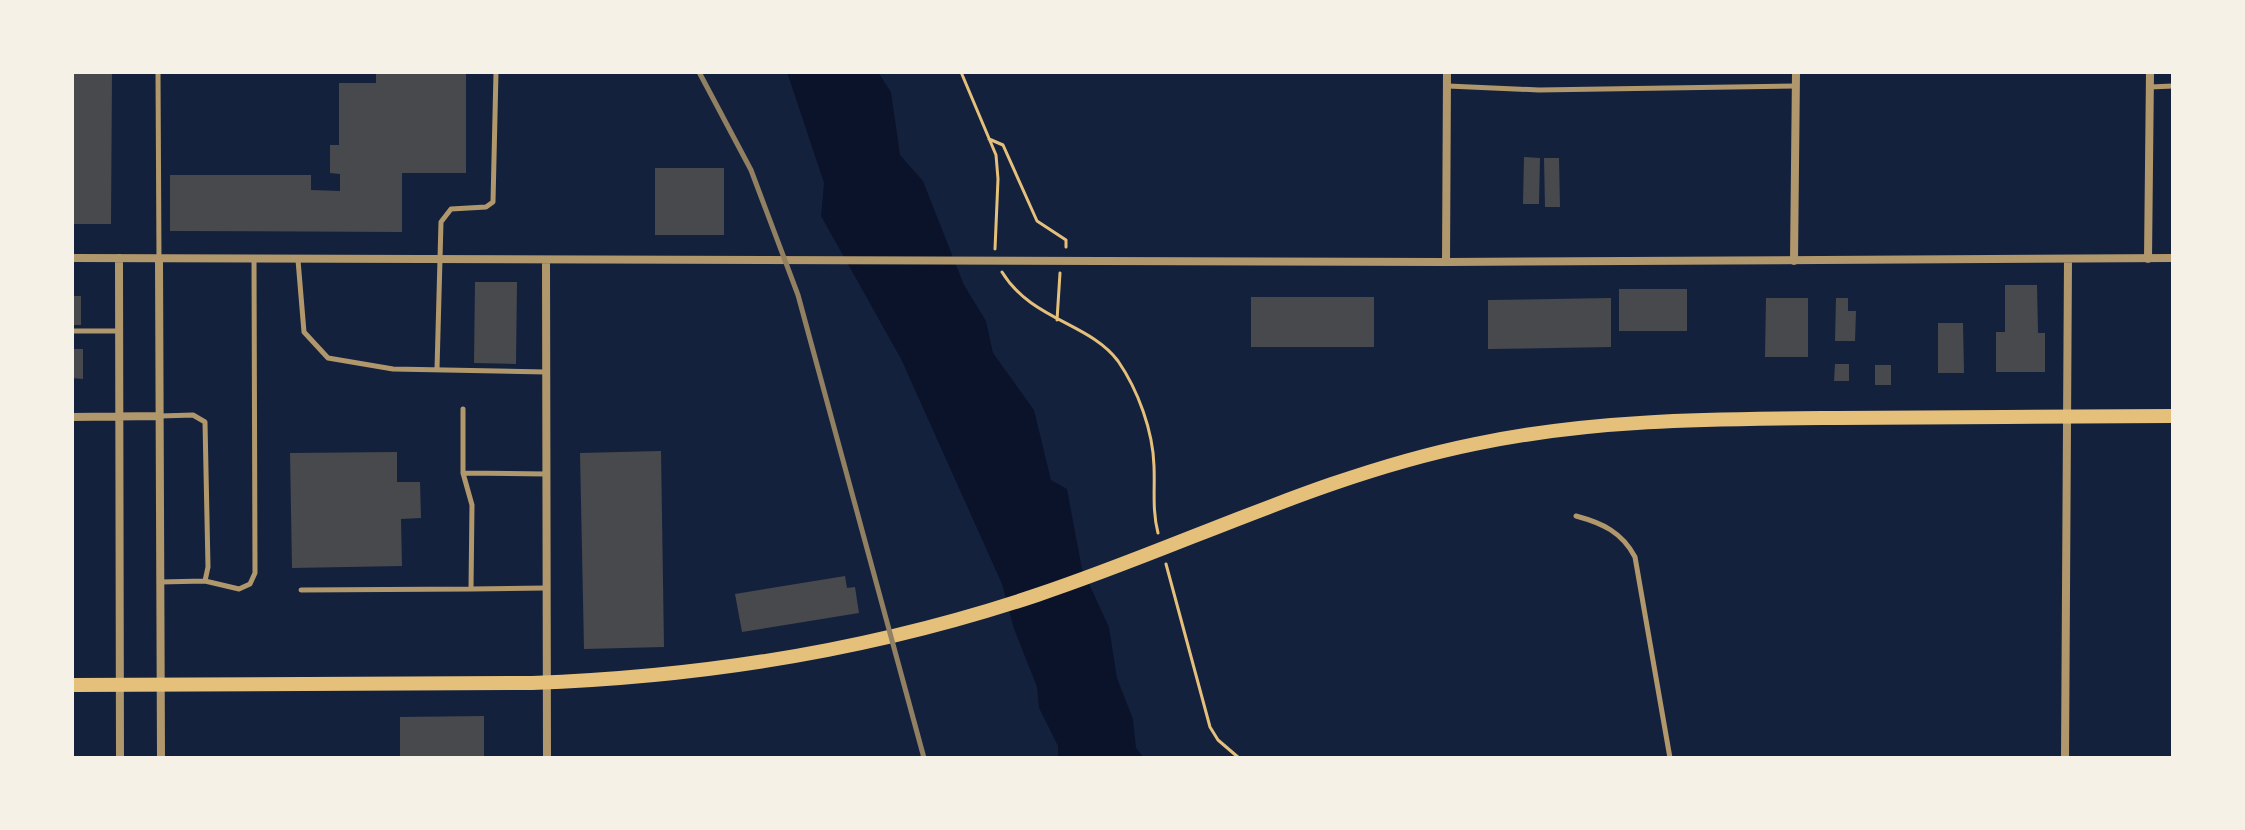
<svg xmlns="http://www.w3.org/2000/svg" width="2245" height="830" viewBox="0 0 2245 830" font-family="Merriweather,serif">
	<rect width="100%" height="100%" fill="#14213d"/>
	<!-- water -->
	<path fill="#0b132b" d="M787,72h91l13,20 9,63 23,26 41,104 22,36 7,32 41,57 17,70 16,9 15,80 27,58 8,51 16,41 3,29 8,10h-86v-12l-19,-38 -2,-21 -23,-58 -12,-45 -101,-225 -80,-143 3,-33z"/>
	<!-- building -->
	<path fill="#48494c" d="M376,72h90v101h-64v59l-232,-1v-56h141v15l29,1v-17l-10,-1v-28h9v-62h37z
		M72,73h40l-1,151h-39z
		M1524,157l16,1 -1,46h-16z
		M1544,158h15l1,49h-15z
		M655,168h69v67h-69z
		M475,282h42l-1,82 -42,-1z
		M2005,285h32l1,48h7v39h-49v-40h9z
		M1619,289h68v42h-68z
		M72,296h9v29h-9z
		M1251,297h123v50h-123z
		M1611,298v49l-123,2v-49z
		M1766,298h42v59h-43z
		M1836,298h12v13h8l-1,30h-20z
		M1938,323h25l1,50h-26z
		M72,349h11v30l-11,-1z
		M1835,364h14v17h-15z
		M1875,365h16v20h-16z
		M661,451l3,196 -80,2 -4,-196z
		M397,452v30h23l1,36 -20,1 1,47 -110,2 -2,-115z
		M845,576l2,12 8,-1 4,26 -117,19 -7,-38z
		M484,716v42h-84v-41z"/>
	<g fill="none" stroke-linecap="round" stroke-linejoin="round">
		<!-- path -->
		<path stroke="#e5c07b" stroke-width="3" d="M961,72l35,83 2,24 -3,70
			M989,139l14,6 34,76 29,19v7
			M1002,272c29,48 88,51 116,89 20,29 35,70 36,105 1,23 -2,44 4,67
			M1057,320l3,-47
			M1166,564l44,163 8,13 21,18"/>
		<!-- service -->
		<path stroke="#b1986c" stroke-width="5" d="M158,72l1,186
			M1448,86l91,4 257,-4
			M2150,87l23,-1
			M298,260l6,72 24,26 65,11 153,3
			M72,331h47
			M437,369l4,-147 10,-13 35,-2 7,-5 3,-130
			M463,409v64l83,1
			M160,416l33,-1 12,7 3,145 -3,14
			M463,473l9,32 -1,84 75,-1
			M1576,516c26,7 46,16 59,41l35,201
			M160,582l45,-1 34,8 11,-5 5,-11 -1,-314
			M301,590l170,-1"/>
		<!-- minor -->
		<path stroke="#b1986c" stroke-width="8" d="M72,258l1374,4 727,-4
			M119,258l1,500
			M159,259l2,499
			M2148,259l2,-187
			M1794,261l2,-189
			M546,262l1,496
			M1446,262l1,-190
			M72,417l87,-1
			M2065,758l3,-499"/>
		<!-- secondary -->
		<path stroke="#e5c07b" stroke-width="14" d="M72,685l460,-2c173,-6 341,-33 505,-88 147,-49 285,-120 438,-151 119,-25 239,-25 361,-26 112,-1 225,-1 337,-2"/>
		<!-- rail -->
		<path stroke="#918062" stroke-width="5" d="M699,72l52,98 47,125 126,463"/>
	</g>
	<!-- border -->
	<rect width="2245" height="830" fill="none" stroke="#f6f1e7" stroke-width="148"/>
</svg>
